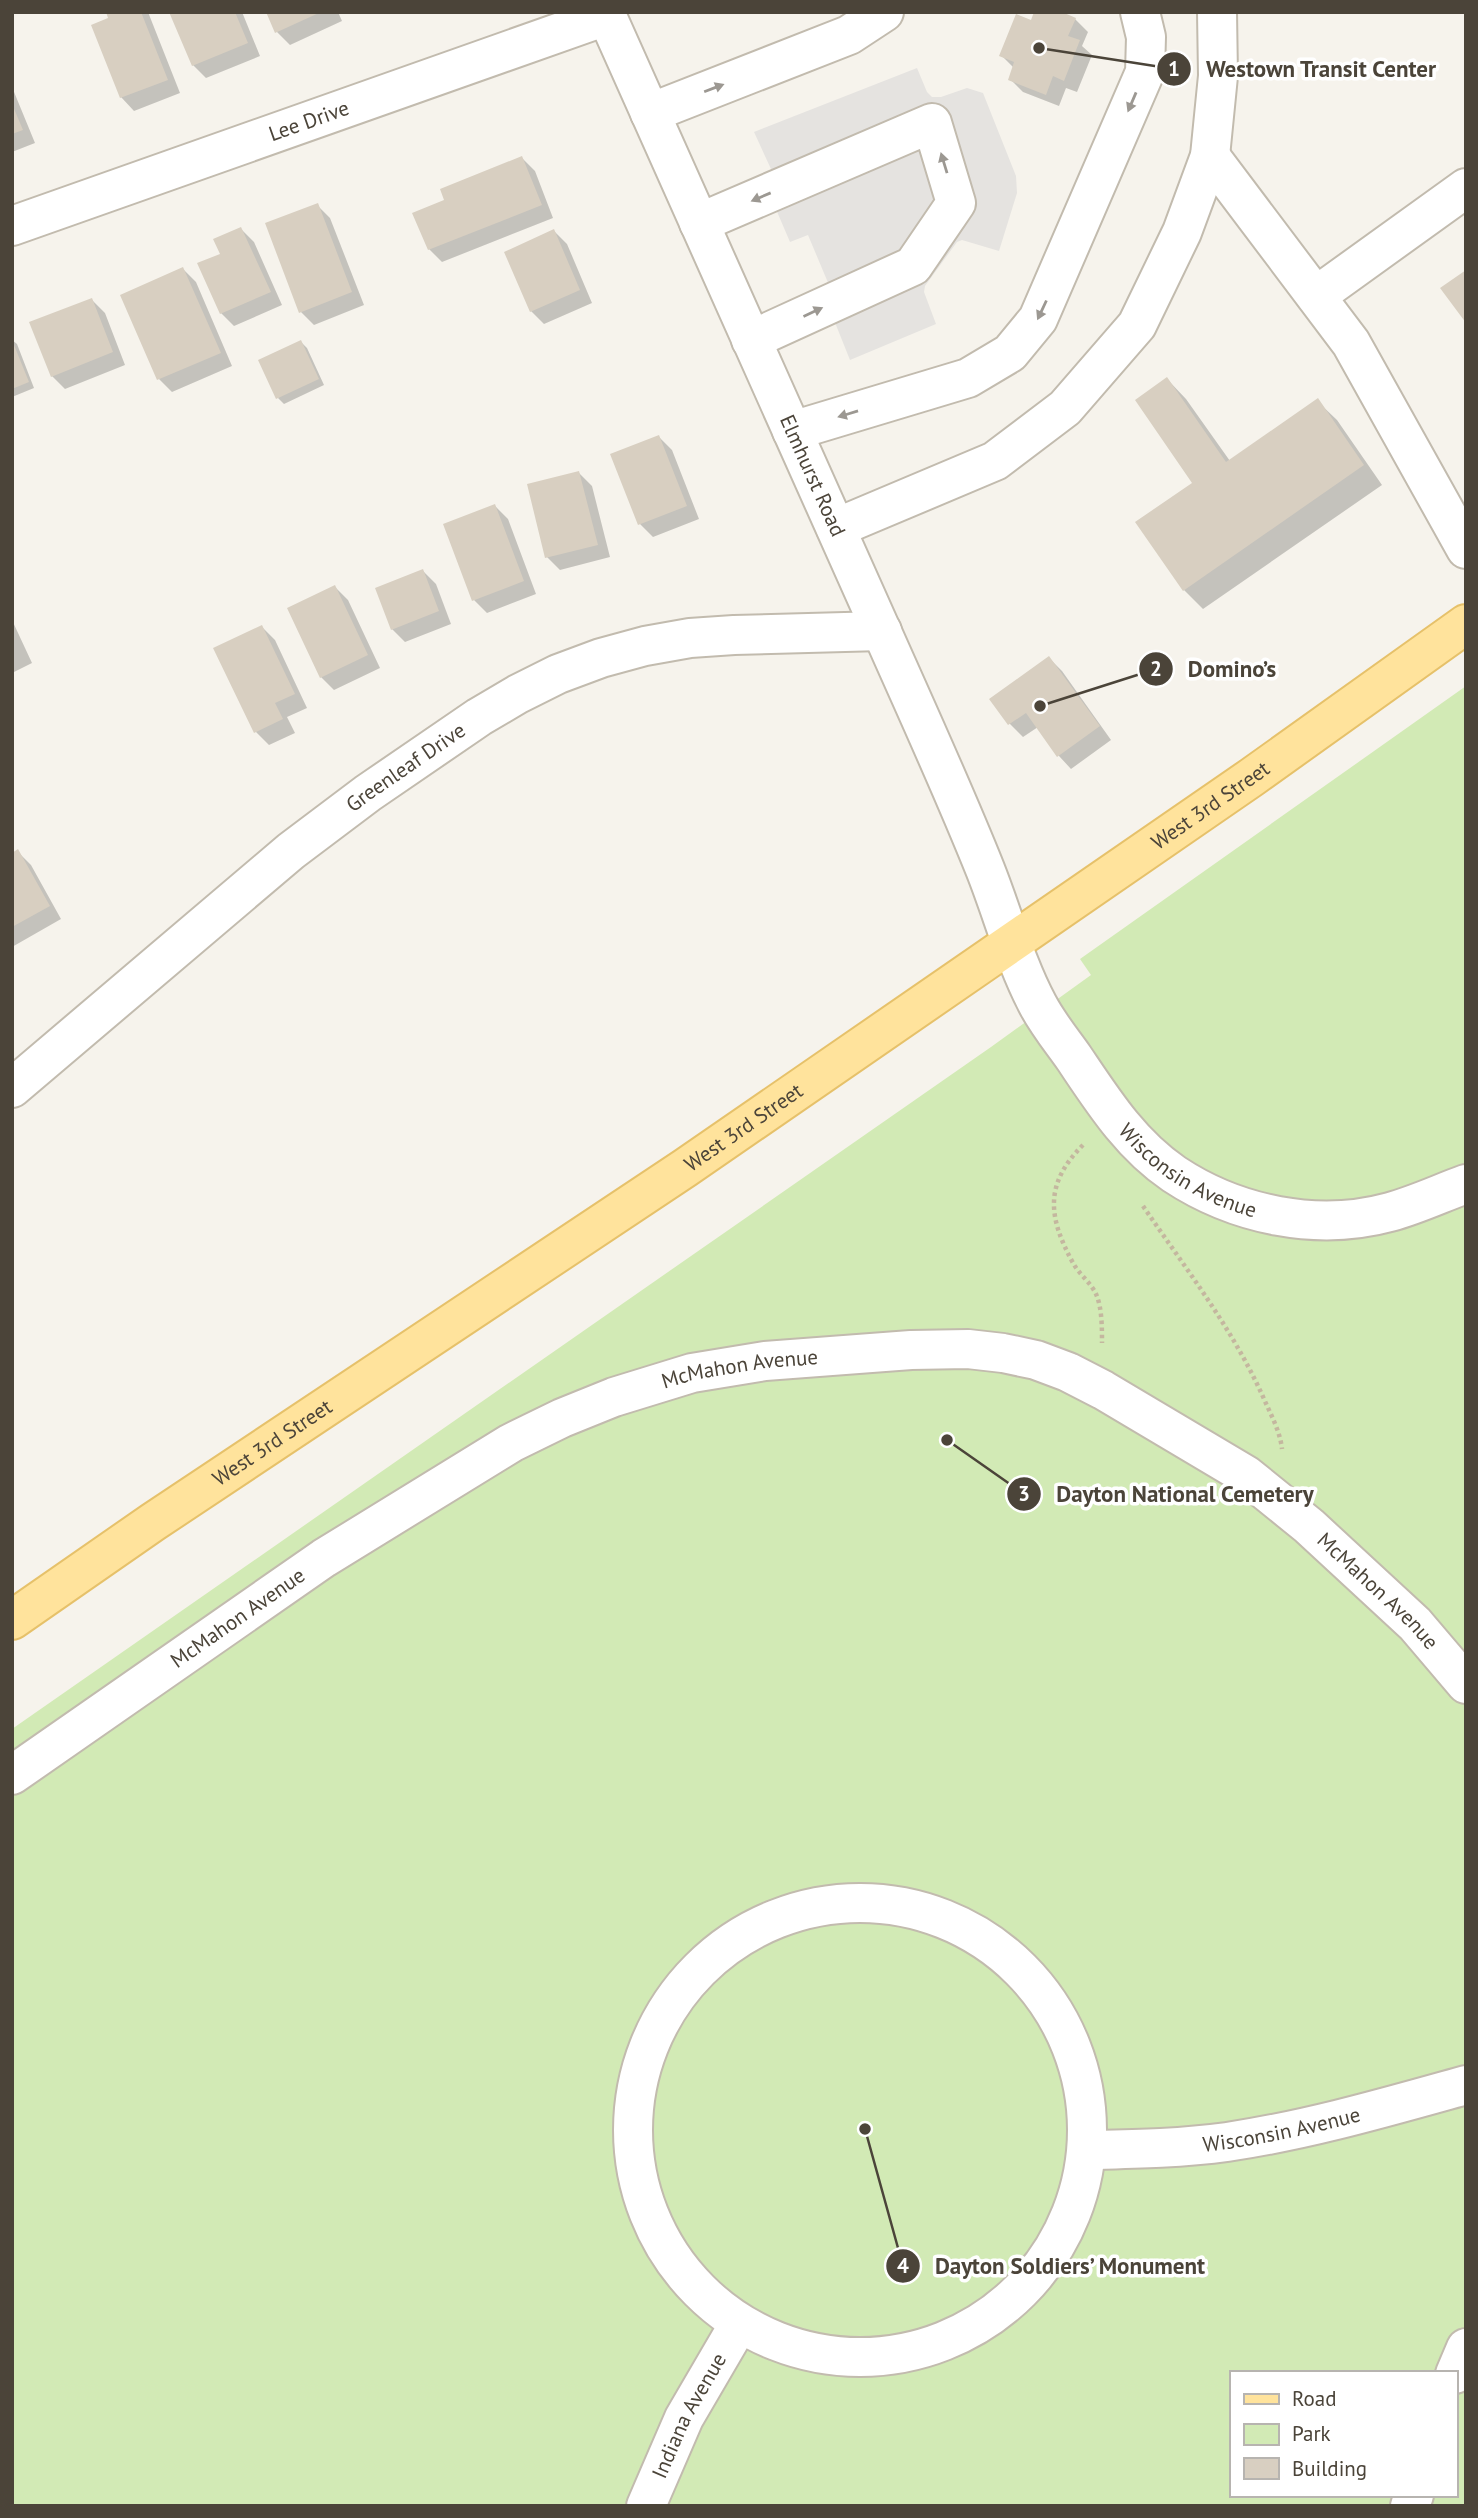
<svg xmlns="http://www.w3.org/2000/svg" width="1478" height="2518" viewBox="0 0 1478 2518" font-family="'PT Sans',sans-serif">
	<rect width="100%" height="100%" fill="#f6f3ec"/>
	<!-- green -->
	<path fill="#d2eab5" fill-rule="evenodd" d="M1466,686l-1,1820h-1453v-777l979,-682 100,-72 -11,-16zM1231,2373h224v122h-224z"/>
	<!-- parking -->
	<path fill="#e5e3e0" d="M917,68l10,24 5,5h9l26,-9 16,5 33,83 1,17 -18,58 -37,-11 -5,2 -32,44 -1,6 12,32 -86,36 -16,-40 -5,-35 -21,-50 -18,7 -15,-35 -4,-38 -17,-37z"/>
	<!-- shadow -->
	<path fill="#0003" d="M108,12h40l32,81 -46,18 -13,-14 -10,-78z
		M171,12h71l18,44 -54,22 -13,-13z
		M268,12h70l4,9 -52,24 -13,-13z
		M1075,19l13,13 -6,14 10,9 -15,37 -11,-4 -7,18 -36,-14 -13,-13 4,-11 -13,-13z
		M12,87l23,56 -23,9z
		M522,158l13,13 18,47 -111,44 -13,-13 17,-48z
		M317,205l13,13 34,87 -50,20 -13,-13z
		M241,229l13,13 28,63 -48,21 -13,-13 1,-59z
		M554,231l13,13 25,59 -48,21 -13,-13z
		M183,269l13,13 36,84 -60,26 -13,-13 -37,-83z
		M92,300l13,13 20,52 -60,24 -13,-13z
		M12,340l5,4 17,44 -22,9z
		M301,342l6,6 17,37 -40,19 -6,-6z
		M1167,379l19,20 44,62 87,-60 20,19 45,65 -179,124 -19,-19 11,-107z
		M659,437l13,13 27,69 -46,18 -13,-13 -28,-69z
		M579,473l13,13 18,71 -50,13 -13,-13z
		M495,506l13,13 28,75 -49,19 -13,-13z
		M423,571l13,13 15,40 -46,18 -13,-13z
		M335,587l13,13 32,68 -46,22 -13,-13z
		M12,620l20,43 -20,10z
		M262,627l13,13 32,68 -20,9 8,16 -26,12 -13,-13 -40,-83z
		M1049,658l13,13 49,69 -40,29 -12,-13 -21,-29 -15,10 -13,-13 -18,-25z
		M18,852l13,13 30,54 -49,28v-92z"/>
	<!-- building -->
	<path fill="#d8cfc1" d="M106,12h35l27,68 -48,18 -29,-73 17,-7z
		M169,12h66l13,31 -56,23z
		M266,12h55l-46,21z
		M1034,12h28l14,6 -8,18 12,4 -16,41 -11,-5 -7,19 -38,-15 6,-18 -15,-6 17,-42 15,6z
		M12,104l11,26 -11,4z
		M522,156l20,49 -114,45 -16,-37 32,-13 -4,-11z
		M318,203l34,89 -53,21 -34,-90z
		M241,227l30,65 -51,22 -23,-51 23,-9 -7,-15z
		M554,229l26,61 -50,22 -26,-60z
		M183,267l38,86 -64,27 -37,-85z
		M1466,270v53l-26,-35z
		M92,298l21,54 -62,25 -22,-55z
		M12,340l17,42 -17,7z
		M301,340l18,39 -43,20 -18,-39z
		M1167,377l59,85 92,-64 46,67 -181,126 -48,-69 57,-39 -57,-83z
		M659,435l28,71 -49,19 -28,-71z
		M579,471l19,74 -53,13 -18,-74z
		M495,504l29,77 -52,20 -29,-77z
		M423,569l16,42 -48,19 -16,-42z
		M335,585l33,70 -48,23 -33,-70z
		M262,625l33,69 -20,9 8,16 -29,14 -41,-85z
		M1049,656l51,70 -43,31 -31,-44 -18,12 -19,-26z
		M18,849l32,57 -38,21v-74z"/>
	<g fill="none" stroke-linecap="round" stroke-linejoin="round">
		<defs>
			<g id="minor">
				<path id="s1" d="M605,12c91,207 186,413 277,620 35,79 71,157 103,237 18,45 30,93 53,136 10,19 24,36 36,53 29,43 56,86 100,116 62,41 143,58 216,38 26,-7 51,-19 76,-28"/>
				<path d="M650,113l199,-78 35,-23"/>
				<path d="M1210,156l141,187 115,206"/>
				<path d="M699,223l233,-100 24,80 -43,63 -162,74"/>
				<path id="s2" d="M12,226l594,-210"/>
				<path d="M1316,296l150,-108"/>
				<path d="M792,431l176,-53 42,-25 28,-34 107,-247 1,-35 -6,-25"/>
				<path d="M836,528l159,-67 70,-53 72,-83 45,-93 28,-76 8,-80 -1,-64"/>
				<path id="s3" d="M12,1088l279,-237 77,-58 111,-76 39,-23 40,-20 43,-16 44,-12 45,-8 44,-3 148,-4"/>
				<path id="s4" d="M12,1775l312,-217 187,-115 51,-25 52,-21 78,-24 73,-12 146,-11 57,-1 35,4 33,7 32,12 35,18 143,85 63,51 106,98 51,60"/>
				<circle cx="860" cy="2130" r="227"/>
				<path id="s5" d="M1094,2150c44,-1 89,-2 133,-8 81,-12 160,-35 239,-57"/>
				<path d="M1455,2374l11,-26"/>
				<path id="s6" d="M646,2506l38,-88 52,-89"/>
				<path d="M1410,2506l4,-11"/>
			</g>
			<g id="major">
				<path id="s7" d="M12,1620l141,-98 532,-354 567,-391 214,-153"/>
			</g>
		</defs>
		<!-- minor casing -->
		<use href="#minor" stroke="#c2bbae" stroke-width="42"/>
		<!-- major casing -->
		<use href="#major" stroke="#e6c16a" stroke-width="42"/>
		<!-- path -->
		<path stroke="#c4b79f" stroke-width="4.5" stroke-dasharray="3.5 3.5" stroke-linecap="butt" d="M1083,1145c-39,39 -35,72 -10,118 6,11 18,20 23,31 6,13 6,34 6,49
			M1143,1206c43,63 90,123 121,193 7,16 16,32 18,50"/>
		<!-- minor -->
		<use href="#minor" stroke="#fff" stroke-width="38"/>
		<!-- major -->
		<use href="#major" stroke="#ffe39c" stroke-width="38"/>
	</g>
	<!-- one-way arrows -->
	<defs><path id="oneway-solid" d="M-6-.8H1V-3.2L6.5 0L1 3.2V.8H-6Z" transform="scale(1.75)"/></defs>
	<g fill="#9c9892">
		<use href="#oneway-solid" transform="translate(714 88) rotate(-21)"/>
		<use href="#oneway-solid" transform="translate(1132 102) rotate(113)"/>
		<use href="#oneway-solid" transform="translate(944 163) rotate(-107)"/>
		<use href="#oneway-solid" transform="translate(761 197) rotate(157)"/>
		<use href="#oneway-solid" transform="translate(1042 310) rotate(115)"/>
		<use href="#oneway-solid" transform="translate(813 312) rotate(-25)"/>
		<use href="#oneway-solid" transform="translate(848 414) rotate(163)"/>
	</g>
	<g text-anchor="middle" stroke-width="7" stroke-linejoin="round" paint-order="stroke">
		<!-- street labels -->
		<g font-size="21" fill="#4b4439" stroke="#fff">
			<text dy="7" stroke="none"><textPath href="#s2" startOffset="315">Lee Drive</textPath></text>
			<text dy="7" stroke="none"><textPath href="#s1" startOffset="508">Elmhurst Road</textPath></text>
			<text dy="7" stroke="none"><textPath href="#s3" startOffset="508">Greenleaf Drive</textPath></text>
			<text dy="7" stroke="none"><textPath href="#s7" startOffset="1449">West 3rd Street</textPath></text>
			<text dy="7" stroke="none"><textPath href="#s7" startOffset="882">West 3rd Street</textPath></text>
			<text dy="7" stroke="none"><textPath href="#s1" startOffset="1312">Wisconsin Avenue</textPath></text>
			<text dy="7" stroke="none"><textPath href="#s4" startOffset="842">McMahon Avenue</textPath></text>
			<text dy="7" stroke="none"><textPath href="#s7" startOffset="315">West 3rd Street</textPath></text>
			<text dy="7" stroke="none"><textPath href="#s4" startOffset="1556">McMahon Avenue</textPath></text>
			<text dy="7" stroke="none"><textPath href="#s4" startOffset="275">McMahon Avenue</textPath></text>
			<text dy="7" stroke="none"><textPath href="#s5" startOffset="189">Wisconsin Avenue</textPath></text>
			<text dy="7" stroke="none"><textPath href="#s6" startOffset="100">Indiana Avenue</textPath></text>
		</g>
	</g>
	<!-- callouts -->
	<path fill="none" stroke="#4b4439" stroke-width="2.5" d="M1039 48L1174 69M1040 706L1156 669M947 1440L1024 1494M865 2129L903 2266"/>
	<g fill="#4b4439" stroke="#fff" stroke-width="2.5">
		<circle cx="1039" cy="48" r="7"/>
		<circle cx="1040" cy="706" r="7"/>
		<circle cx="947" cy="1440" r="7"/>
		<circle cx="865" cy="2129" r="7"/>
		<circle cx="1174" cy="69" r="18"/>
		<circle cx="1156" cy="669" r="18"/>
		<circle cx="1024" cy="1494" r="18"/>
		<circle cx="903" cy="2266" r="18"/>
	</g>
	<g font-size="21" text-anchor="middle" font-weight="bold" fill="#fff">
		<text x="1174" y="76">1</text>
		<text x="1156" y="676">2</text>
		<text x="1024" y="1501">3</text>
		<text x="903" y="2273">4</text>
	</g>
	<g font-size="23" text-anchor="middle" font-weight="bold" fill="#4b4439" stroke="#fff" stroke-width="7" stroke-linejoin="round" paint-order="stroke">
		<text x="1321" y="77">Westown Transit Center</text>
		<text x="1232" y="677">Domino’s</text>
		<text x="1185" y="1502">Dayton National Cemetery</text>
		<text x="1070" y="2274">Dayton Soldiers’ Monument</text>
	</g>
	<!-- border -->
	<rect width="1478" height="2518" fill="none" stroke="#4b4439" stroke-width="28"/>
	<!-- legend -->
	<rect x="1230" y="2371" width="228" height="126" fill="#ffffff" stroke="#b7b4b0" stroke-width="2"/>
	<rect x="1244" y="2394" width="35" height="10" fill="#ffe39c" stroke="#b7b4b0" stroke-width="2"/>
	<text x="1292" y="2406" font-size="21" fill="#4b4439">Road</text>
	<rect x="1244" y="2424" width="35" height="21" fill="#d2eab5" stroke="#b7b4b0" stroke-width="2"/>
	<text x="1292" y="2441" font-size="21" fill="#4b4439">Park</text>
	<rect x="1244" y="2458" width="35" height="21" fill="#d8cfc1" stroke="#b7b4b0" stroke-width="2"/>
	<text x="1292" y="2476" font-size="21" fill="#4b4439">Building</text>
</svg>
